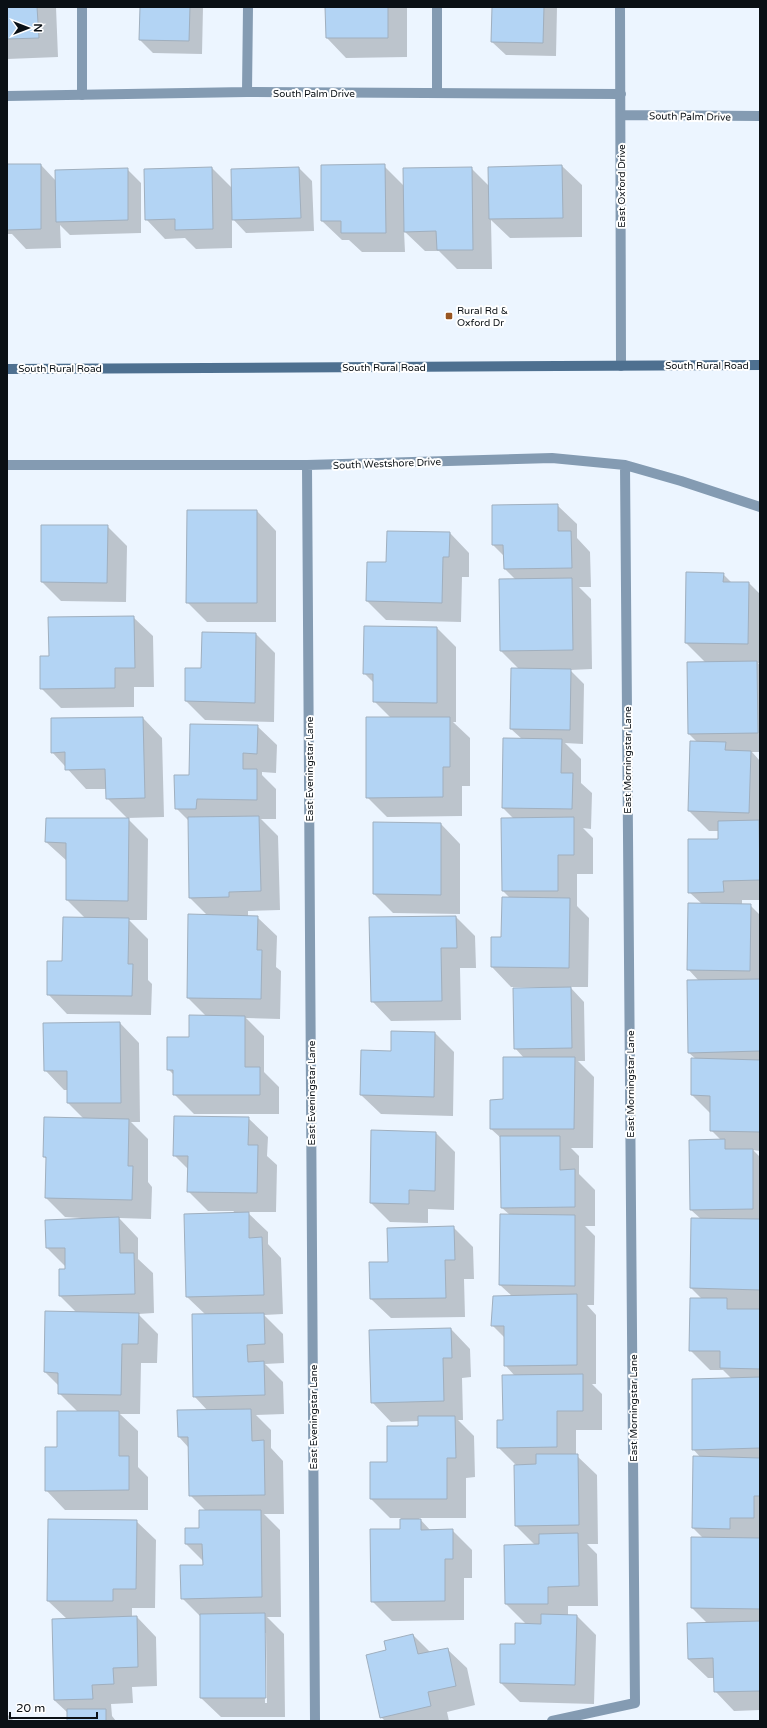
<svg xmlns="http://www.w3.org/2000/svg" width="767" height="1728" viewBox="0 0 767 1728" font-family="'Varela Round',sans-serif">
	<rect width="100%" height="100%" fill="#ecf5ff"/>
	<!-- shadow -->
	<path fill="#0003" fill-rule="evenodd" d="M7,7h49l2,50 -51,2z
		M141,7h62l-1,47 -49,-1 -13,-13z
		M326,7h81v50l-61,1 -19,-20z
		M493,7h64l-1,49 -50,-1 -14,-13z
		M7,165h34l15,16 71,-12 14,14v50l-71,2 -10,-10 1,23 -35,1 -14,-15h-5z
		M384,166l20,20 67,-18 18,18v-18l73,-2 20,19v52l-72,1 -19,-18 1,49h-35l-18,-18h-14l-21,-20 1,21h-43l-13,-12h-7l-20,-19z
		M212,168l20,20 67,-20 13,13 2,50 -68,2 -14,-15v30l-36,1 -11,-11 -20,1 -19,-20z
		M557,505l20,19v14l13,14 1,35h-12l12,12 1,70 -22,1 14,14 -1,60 -18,-1 16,16v24l11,10 -1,36 -8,-1 10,10v36h-16v32l12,12 -1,69h-18l14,15 1,59h-7l16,16 -1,71h-22l8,8v18l16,16v36h-10l10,10 -1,69h-7l9,10v69h-4l10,10v36h-26v25l21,20 1,69h-11l10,10 1,52h-30v10h9l19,19 -2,69 -74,-2 -19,-19 15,-38 11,-20 -21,-21 29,-59 -19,-19 1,-60 -19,-19 17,-71 -10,-11v-27l-13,-13 20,-29 -12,-11 10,-70 -8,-7 -1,-70 -10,-9 33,-71 -9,-10 26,-61h-30l-19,-20v-29h10l8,-40 -7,-7 10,-73 -10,-10 19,-69 -11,-10 8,-60 -18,-18 15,-71 -11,-11 -1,-13 -11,-11z
		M257,511l19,20v91h-69l-20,-20z
		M107,526l20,20 -1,56 -65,-1 -19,-19z
		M450,533l19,20v24h-7l-1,45 -75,-2 -19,-19 20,-38z
		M723,574l9,9h17l11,11v69h-2l2,2v87h-8l8,9v139h-18v5h8l10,10v236l-7,-1 7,7v553l-26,1 -19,-20 -1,-13h-6l-20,-19 20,-35 -16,-16 11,-70 -10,-10 8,-70 -8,-9 39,-70 -9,-9h-13l-20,-20 12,-51 -11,-11 10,-69 -10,-9 30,-70 -10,-10v-16l-19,-19v-36h4l-7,-6 10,-72 -11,-12 14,-65 -13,-12 30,-52v-9h-10l-20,-20 2,-69h6l-8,-8 17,-71 -20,-20z
		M133,617l20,19 1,51h-20v20l-73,1 -20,-20 9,-31z
		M437,628l19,19v75h-3l17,16v48h-8v30l-75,1 -20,-20 24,-79 -17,-17v-18l-10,-10z
		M256,634l19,19 -1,69 -69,-2 -19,-19 16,-32z
		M143,718l19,20 2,79 -37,1 21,21 -1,81h-18l19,19v41l4,4 -1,31 -84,-1 -19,-20 37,-76 -18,-18v-39l-21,-19 82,-23 -21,-21 -1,-9h-20l-34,-37z
		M257,726l20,19 -1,28 -14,-1v3l14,14v30h-15l17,17 2,74 -32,1v5l9,1 20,19 -1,31 5,4 -1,48 -34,-1 18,18v36l15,15v27h-85l-20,-20v-19l-6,-6 38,-53 -18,-18 20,-82 -18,-18 -1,-77 -13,-13 14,-32z
		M441,824l19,20v70l-67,-1 -19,-19z
		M456,917l19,19 1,32h-16l1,52 -70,1 -19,-20z
		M120,1023l19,20 1,79h-9l17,17v43l4,5 -1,32 -32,-1 19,20v21l15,14 1,40 -16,1 20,20 -1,29h-16l-1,51h-20l18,17v36l10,10v33h-83l-19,-20 12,-42 20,-36 -19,-19v-7l-14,-14 32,-59 -17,-17v-26h6v-3l-19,-19 34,-30 -16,-1 -19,-19 1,-39 -3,-2 40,-38 -16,-16v-13h-4l-19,-20z
		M435,1033l19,19 -1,64 -72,-2 -20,-19 31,-43z
		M248,1118l20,19 -1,19 10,9 -1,47h-29l21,20v12l13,14 2,56 -19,1 19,19 1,29 -19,1 18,18 1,32 -28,1 15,15v18l12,13 1,53h-20l16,16 1,87h-14l17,17 1,83h-64l-20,-19v-81l-19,-19 22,-32v-4l-18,-18 14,-15 6,-18 -16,-16 -1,-47 -10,-11 29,-26 -14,-15 12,-81 -19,-18 47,-86h-26l-20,-20 1,-21 -15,-15zM264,1633h2l1,70h-2z
		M436,1133l19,19 -1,58 -26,-1v14l-38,-1 -19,-19z
		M453,1227l20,20 1,32h-10l1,38 -74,1 -20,-19 18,-36z
		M451,1329l19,20 1,28 -9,1 1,42h-5l16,16 1,41 -9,1v40h-47l12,13 21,-1 20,20v28h-8v42l-72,1 -20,-20 29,-71v-12h-11l-19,-19 17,-36 31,-36v-6l-28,1 -19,-20z
		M136,1521l20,19 -1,68h-23v9h5l19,20 1,49 -25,1 1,16 -22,1 1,12 4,5h-48v-8l-14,-13 13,-81 -19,-18z
		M413,1635l17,17 17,-3 20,19 8,37 -28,7 2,9h-64l-4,-4 6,-66z
		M7,1714l7,7h-7z"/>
	<!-- building -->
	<path fill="#b3d4f4" stroke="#a0afbe" d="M7,7h30l2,31 -32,1z
		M140,7h50l-1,34 -50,-1z
		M325,7h63v31h-62z
		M492,7h52l-1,36 -52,-1z
		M7,164h34v65l-34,1z
		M385,164l1,69h-45v-12h-20v-56z
		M562,165l1,53 -74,1 -1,-52z
		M212,167l1,62 -38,1v-11l-30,1 -1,-51z
		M299,167l2,51 -69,2 -1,-51z
		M472,167l1,83h-36l-1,-19 -32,1 -1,-64z
		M128,168v52l-72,2 -1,-52z
		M558,504v27h13l1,37 -68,1 -1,-24h-11v-40z
		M187,510h70v93h-71z
		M41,525h67l-1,58 -66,-1z
		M387,531l63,1 -1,25h-6l-1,46 -76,-2 1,-39h19z
		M686,572l38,1 -1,9h26l-1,62 -63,-1z
		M572,578l1,72 -73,1 -1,-72z
		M134,616l1,52h-20v20l-75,1v-33h9l-1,-39z
		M364,626l73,1v76l-64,-1v-28h-10z
		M202,632l54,1 -1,70 -70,-2v-33h16z
		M757,661l1,72 -70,1 -1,-72z
		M511,668l60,1 -1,61 -60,-1z
		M143,717l2,81 -39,1 -1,-30 -40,1v-18l-14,1v-35z
		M366,717h84v50h-7v30l-77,1z
		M190,724l68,1 -1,29 -14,-1v16h14v31l-60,-1 -1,10h-21l-1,-34h15z
		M503,738l59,1 -1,34h12l-1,36 -70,-1z
		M690,741l36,1 -1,8 26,1 -2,62 -61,-2z
		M259,816l2,75 -32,1v5l-40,1 -1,-81z
		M574,817v38h-16v36h-56l-1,-73z
		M46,818h83l-1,83 -62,-1v-57l-21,-1z
		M759,820l1,60 -37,1 1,11 -36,1v-54h30v-18z
		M373,822l68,1v72l-68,-1z
		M502,897l68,1 -1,70 -78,-1v-30h10z
		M688,903l63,1 -1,67 -63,-1z
		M188,914l70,2 -1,34h5l-1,49 -74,-1z
		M456,916l1,32h-16l1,53 -71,1 -2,-85z
		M63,917l66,1 -1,46h5l-1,32 -85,-1v-34h15z
		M760,979v72l-72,2 -1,-73z
		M571,987l1,61 -58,1 -1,-61z
		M189,1015l56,1v51h15v28h-87v-25h-6v-33h22z
		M120,1022l1,81h-54v-32h-23l-1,-48z
		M391,1031l44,1 -1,65 -74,-2 1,-45 30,1z
		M503,1057h72l-1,72h-84v-29l13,-1z
		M691,1058l69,2v72l-50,-1v-35l-19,-1z
		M174,1116l75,1 -1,28h10l-1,48 -70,-1 1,-36h-15z
		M44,1117l85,2 -1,47h5l-1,34 -87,-2 1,-41h-3z
		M371,1130l65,2 -1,59 -26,-1v14l-39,-1z
		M500,1136h60v34l15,-1v38l-74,1z
		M725,1139v10h28v60l-63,1 -1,-70z
		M249,1212v26l13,-1 2,58 -78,2 -2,-83z
		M500,1214l75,1v71l-76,-1z
		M119,1217l1,36h14l1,41 -76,2v-27h6v-21h-19l-1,-28z
		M691,1218l69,1v71l-70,-2z
		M454,1226l1,34h-10l1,38 -76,1 -1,-37h19l-1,-34z
		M577,1294v71l-73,1v-40h-13l2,-30z
		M690,1298h37v11h33v60l-40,-1v-17h-31z
		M45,1311l94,2 -1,31h-16l-1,51 -63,-1v-21l-14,-1z
		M264,1313l1,31 -18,1 1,17 16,-1 1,34 -72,2 -1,-83z
		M451,1328l1,30h-9l1,43 -73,2 -2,-73z
		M583,1374v37h-26v36l-60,1v-28h6l-1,-45z
		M760,1377v71l-68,2v-71z
		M251,1409l1,32 12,-1 1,55 -76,1 -1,-59h-10l-1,-27z
		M57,1411h62v45h10v34l-84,1v-44h12z
		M418,1416h37l1,42h-9v41h-77v-37h17v-36h31z
		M536,1454h42l1,71 -64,1 -1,-61 22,-1z
		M693,1456l67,2v38h-6v22h-24v11l-38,-1z
		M199,1510h62l1,87 -81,2 -1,-34h23l-1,-21h-17v-16h14z
		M48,1519l89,1 -1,69h-23v12h-66z
		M400,1519h21v11l32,-1v30h-8v42l-74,1 -1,-73h30z
		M578,1533l1,53 -31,1v17h-43l-1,-59 35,-1v-10z
		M691,1537l69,1v71l-69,-1z
		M265,1613l1,85h-66v-84z
		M541,1614l36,1 -2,70 -75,-2v-39h15v-21l26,1z
		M137,1616l1,51 -25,1 1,16 -22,1 1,14 -39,1 -2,-81z
		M760,1621v70l-46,1 -1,-34 -25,1 -1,-36z
		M413,1634l5,20 30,-6 8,38 -28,6 3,14 -51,12 -14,-63 20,-5 -2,-9z
		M67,1709h39v12h-39z"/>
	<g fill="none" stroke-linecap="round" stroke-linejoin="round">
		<!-- lane -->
		<path stroke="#849bb2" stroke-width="10" d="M82,7v88
			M437,7v86"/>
		<!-- street -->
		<path stroke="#849bb2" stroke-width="10" d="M620,7l1,359
			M247,92l1,-85
			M7,96l240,-4 374,2
			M621,115l139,1
			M7,465h300l245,-7 73,7 56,16 79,26
			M307,465l8,1256
			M552,1721l83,-18 -10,-1238"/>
		<!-- secondary -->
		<path stroke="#4e7090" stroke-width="10" d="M7,369l753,-4"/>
	</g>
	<!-- markers -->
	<rect fill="#985623" stroke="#fff" stroke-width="1.5" x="445" y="312" width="8" height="8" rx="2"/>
	<g text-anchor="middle" stroke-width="4" stroke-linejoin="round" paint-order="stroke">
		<!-- street labels -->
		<g font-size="10" fill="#0a1015" stroke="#fff">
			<text x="314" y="97">South Palm Drive</text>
			<text transform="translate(690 116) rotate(1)" y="4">South Palm Drive</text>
			<text transform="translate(621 186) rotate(-90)" y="4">East Oxford Drive</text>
			<text x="707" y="369">South Rural Road</text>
			<text x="384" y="371">South Rural Road</text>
			<text x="60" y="372">South Rural Road</text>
			<text transform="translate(387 463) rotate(-2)" y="4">South Westshore Drive</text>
			<text transform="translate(627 760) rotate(-90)" y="4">East Morningstar Lane</text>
			<text transform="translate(309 769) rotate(-90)" y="4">East Eveningstar Lane</text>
			<text transform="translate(630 1084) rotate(-90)" y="4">East Morningstar Lane</text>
			<text transform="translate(311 1093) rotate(-90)" y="4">East Eveningstar Lane</text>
			<text transform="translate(633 1408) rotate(-90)" y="4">East Morningstar Lane</text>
			<text transform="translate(313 1417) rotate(-90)" y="4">East Eveningstar Lane</text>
		</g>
		<!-- poi labels -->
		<g font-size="10" fill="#0a1015" stroke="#fff" text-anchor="start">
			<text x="457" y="314">Rural Rd &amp;<tspan x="457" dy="12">Oxford Dr</tspan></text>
		</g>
	</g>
	<!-- border -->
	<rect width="767" height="1728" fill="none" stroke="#0a1015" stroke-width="16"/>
	<!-- north arrow -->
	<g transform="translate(28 28) rotate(90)" stroke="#ffffff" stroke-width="3" paint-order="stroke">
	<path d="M0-3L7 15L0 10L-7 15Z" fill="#0a1015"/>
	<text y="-6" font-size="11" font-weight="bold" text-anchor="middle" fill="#0a1015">N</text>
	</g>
	<!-- scale -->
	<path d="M10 1712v6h87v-6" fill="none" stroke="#0a1015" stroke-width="2"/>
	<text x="16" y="1712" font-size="12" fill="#0a1015" stroke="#ffffff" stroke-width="3" paint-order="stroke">20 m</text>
</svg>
